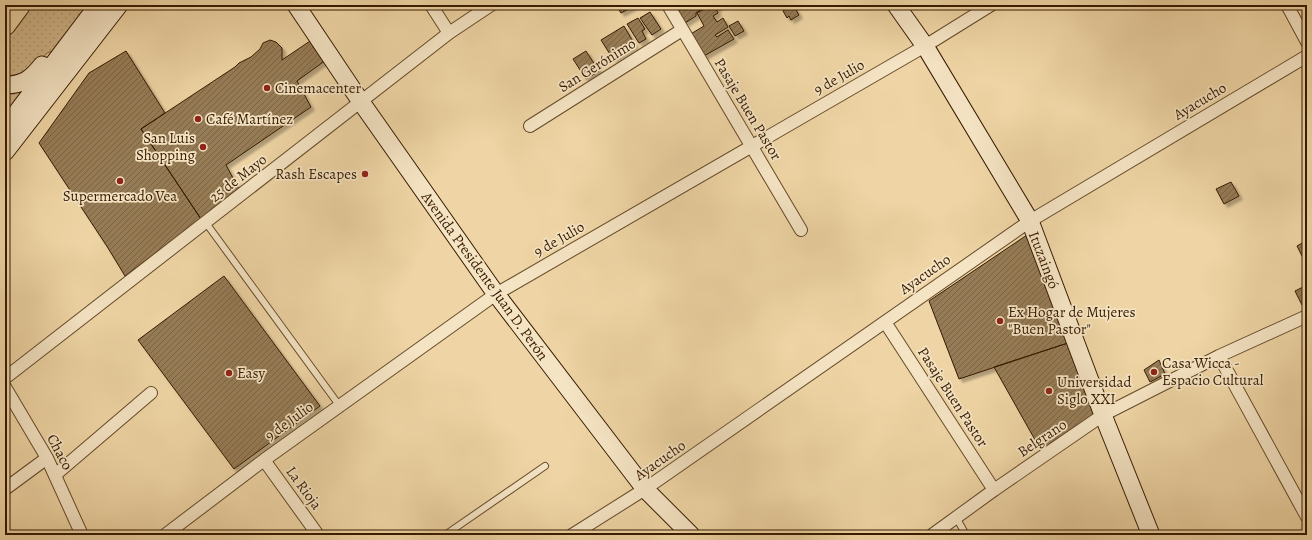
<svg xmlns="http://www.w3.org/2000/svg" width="1312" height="540" viewBox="0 0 1312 540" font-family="Alegreya,serif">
	<defs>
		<pattern id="grass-dots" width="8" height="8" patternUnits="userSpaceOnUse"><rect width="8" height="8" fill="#d0b589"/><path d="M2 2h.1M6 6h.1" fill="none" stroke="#b39b74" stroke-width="1.8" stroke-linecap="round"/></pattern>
		<pattern id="building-hatch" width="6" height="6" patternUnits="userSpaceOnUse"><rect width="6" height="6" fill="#967c56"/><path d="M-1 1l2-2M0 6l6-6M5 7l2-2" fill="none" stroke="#7b6545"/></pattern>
		<filter id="shadow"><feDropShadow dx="3.5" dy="3.5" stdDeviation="1" flood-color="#0004"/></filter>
	</defs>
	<rect width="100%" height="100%" fill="#efd5a5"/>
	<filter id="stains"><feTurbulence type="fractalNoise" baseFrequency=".005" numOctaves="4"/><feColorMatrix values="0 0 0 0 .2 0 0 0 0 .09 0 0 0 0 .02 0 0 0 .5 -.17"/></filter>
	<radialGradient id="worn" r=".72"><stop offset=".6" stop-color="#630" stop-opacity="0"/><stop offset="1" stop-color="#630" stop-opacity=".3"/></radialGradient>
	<!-- grass -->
	<path fill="url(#grass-dots)" stroke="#836844" d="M29,5h63l-34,44 -11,4 -17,21 -25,8v-44z
		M34,80l-29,38v-30z"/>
	<!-- building -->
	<path fill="url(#building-hatch)" stroke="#361b00" filter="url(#shadow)" d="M616,5h20l-15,8z
		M674,5h32l1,1 -11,7v3l-11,7z
		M711,5h7l1,2 -3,2 2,4 -5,3 4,6 6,-4 5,9 -13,8 2,2 11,-7 6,9 -32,18 -13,-22 15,-9 -7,-13z
		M793,5l6,10 -8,5 -2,-4 -2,2 -4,-7z
		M650,12l11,17 -9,6 -12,-17z
		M638,18l7,11 -3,2 4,8 -7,4 -12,-19z
		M738,21l6,10 -9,5 -6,-10z
		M624,26l11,19 -22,14 -12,-19z
		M313,39l13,21 -29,21 14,26 -85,58 14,26 -39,28 -60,-90 94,-62 4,-4 12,-6 9,-8 3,-6 7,-3 6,2 6,6v12z
		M126,51l39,62 -24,16 60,90 -76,57 -17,-28 -69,-105 50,-70z
		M586,51l13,20 -13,8 -13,-20z
		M1231,182l8,14 -15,8 -8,-15z
		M1027,235l44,107 -112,37 -30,-78z
		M1306,241l1,2v23l-10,-20z
		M224,276l96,130 -86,63 -96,-129z
		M1307,285v18l-5,2 -7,-14z
		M1071,342l28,72 -56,40 -49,-87z
		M1159,360l6,14 -15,8 -6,-12z"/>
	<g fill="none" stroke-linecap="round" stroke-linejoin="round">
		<defs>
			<path id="lane" d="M206,223l133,182
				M956,517l10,18
				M445,535l100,-69"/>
			<path id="street" d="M431,5l18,28
				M668,5l133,225
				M1287,5l20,37
				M530,126l152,-96
				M885,322l109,168
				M1219,356l88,161
				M5,378l444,-345 42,-28
				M5,387l42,71 35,77
				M264,460l54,75
				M55,475l96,-82
				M5,489l42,-31
				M165,535l99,-75 232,-166 429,-248 66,-41
				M572,535l73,-46 385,-268 277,-165
				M932,535l62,-45 109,-75 116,-59 88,-40"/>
			<path id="secondary" d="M296,5l65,97 135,192 149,195 46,46
				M896,5l29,41 105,175 73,194 48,120
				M5,85c18,0 26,-6 37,-20
				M5,128l93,-123
				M5,152l114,-147"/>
			<path id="highway" d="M5,24l14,-19"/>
		</defs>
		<!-- lane casing -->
		<use href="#lane" stroke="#644a29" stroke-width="8"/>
		<!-- street casing -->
		<use href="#street" stroke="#644a29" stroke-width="14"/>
		<!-- secondary casing -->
		<use href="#secondary" stroke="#361b00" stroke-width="19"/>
		<!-- highway casing -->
		<use href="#highway" stroke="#361b00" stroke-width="24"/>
		<!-- lane -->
		<use href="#lane" stroke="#f5e4c4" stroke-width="6"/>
		<!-- street -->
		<use href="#street" stroke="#f5e4c4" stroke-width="12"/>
		<!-- secondary -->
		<use href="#secondary" stroke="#f5e4c4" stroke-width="17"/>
		<!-- highway -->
		<use href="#highway" stroke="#efd5a5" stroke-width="22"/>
	</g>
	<!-- markers -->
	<g fill="#8f2418" stroke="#f5e4c4" stroke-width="1.5">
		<circle cx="267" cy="88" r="4"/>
		<circle cx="198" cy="119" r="4"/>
		<circle cx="203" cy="147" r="4"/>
		<circle cx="365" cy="174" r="4"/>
		<circle cx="120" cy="181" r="4"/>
		<circle cx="1000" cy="321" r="4"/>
		<circle cx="1154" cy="372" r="4"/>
		<circle cx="229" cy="373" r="4"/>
		<circle cx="1049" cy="391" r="4"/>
	</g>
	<g text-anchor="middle" stroke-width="3.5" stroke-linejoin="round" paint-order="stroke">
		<!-- street labels -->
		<g font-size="15" fill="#361b00" stroke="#f5e4c4">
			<text transform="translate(597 65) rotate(-32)" y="5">San Gerónimo</text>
			<text transform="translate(839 77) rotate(-30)" y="5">9 de Julio</text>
			<text transform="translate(1200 101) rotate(-31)" y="5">Ayacucho</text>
			<text transform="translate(748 109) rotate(59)" y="5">Pasaje Buen Pastor</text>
			<text transform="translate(238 178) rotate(-38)" y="5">25 de Mayo</text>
			<text transform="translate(559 239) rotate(-30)" y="5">9 de Julio</text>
			<text transform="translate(1044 260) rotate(69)" y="5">Ituzaingó</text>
			<text transform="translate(925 274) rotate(-35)" y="5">Ayacucho</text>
			<text transform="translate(485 276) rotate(54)" y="5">Avenida Presidente Juan D. Perón</text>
			<text transform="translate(953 397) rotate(57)" y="5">Pasaje Buen Pastor</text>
			<text transform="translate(289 421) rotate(-36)" y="5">9 de Julio</text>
			<text transform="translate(1042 438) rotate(-34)" y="5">Belgrano</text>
			<text transform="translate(60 452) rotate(62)" y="5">Chaco</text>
			<text transform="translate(660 460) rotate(-35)" y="5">Ayacucho</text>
			<text transform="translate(304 488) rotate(54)" y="5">La Rioja</text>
		</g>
		<!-- poi labels -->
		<g font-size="15" fill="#361b00" stroke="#f5e4c4" text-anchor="start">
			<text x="275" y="93">Cinemacenter</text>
			<text x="206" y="124">Café Martínez</text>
			<text x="195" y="143" text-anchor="end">San Luis<tspan x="195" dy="17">Shopping</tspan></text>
			<text x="357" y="179" text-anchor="end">Rash Escapes</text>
			<text x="120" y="201" text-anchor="middle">Supermercado Vea</text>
			<text x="1008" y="317">Ex Hogar de Mujeres<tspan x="1008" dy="17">"Buen Pastor"</tspan></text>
			<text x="1162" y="368">Casa Wicca -<tspan x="1162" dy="17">Espacio Cultural</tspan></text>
			<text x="237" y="378">Easy</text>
			<text x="1057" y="387">Universidad<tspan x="1057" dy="17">Siglo XXI</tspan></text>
		</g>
	</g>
	<!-- margin -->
	<rect width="1312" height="540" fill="none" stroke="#efd5a5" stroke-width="20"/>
	<rect x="6" y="6" width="1300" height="528" fill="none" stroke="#361b00" stroke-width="2"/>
	<rect x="10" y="10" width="1292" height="520" fill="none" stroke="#361b00"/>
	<rect width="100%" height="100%" filter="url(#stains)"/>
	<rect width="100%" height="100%" fill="url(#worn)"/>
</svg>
